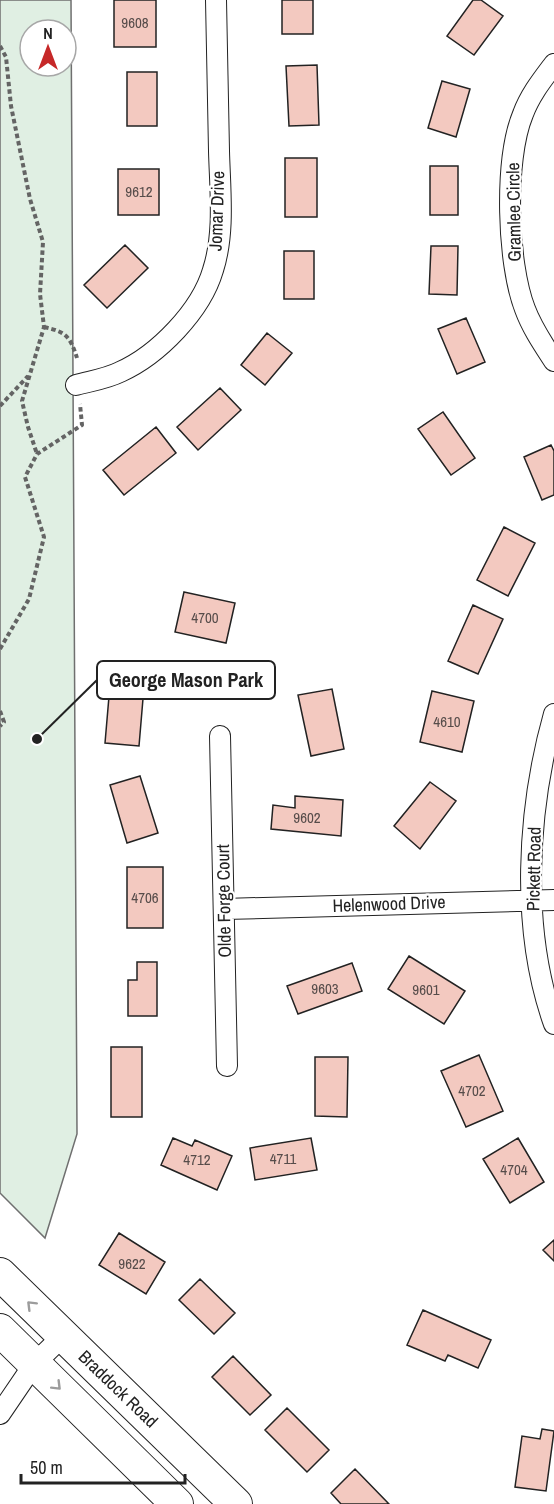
<svg xmlns="http://www.w3.org/2000/svg" width="554" height="1504" viewBox="0 0 554 1504" font-family="'Archivo Narrow',sans-serif">
	<rect width="100%" height="100%" fill="#fff"/>
	<!-- green -->
	<path fill="#e0efe3" stroke="#6f6f6f" stroke-width="1.5" fill-rule="evenodd" d="M0,0h71l6,1134 -32,104 -45,-45zM30,30h36v36h-36z"/>
	<!-- building -->
	<path fill="#f3c9c0" stroke="#222" stroke-width="1.5" d="M114,0h42v47h-42z
		M282,0h31v34h-31z
		M473,0h8l22,16 -29,39 -27,-19z
		M317,65l2,60 -30,1 -3,-60z
		M127,72h30v54h-30z
		M442,81l28,8 -14,48 -28,-9z
		M285,158h32v59h-32z
		M430,166h28v49h-28z
		M118,169h41v46h-41z
		M125,245l23,23 -41,40 -23,-23z
		M431,246h27l-1,49 -28,-1z
		M284,251h30v48h-30z
		M466,318l19,44 -28,12 -19,-45z
		M267,333l25,20 -27,32 -24,-20z
		M220,388l21,22 -43,40 -21,-23z
		M443,412l32,46 -24,17 -33,-46z
		M156,427l20,26 -52,42 -21,-25z
		M551,445l3,6v44l-12,5 -18,-43z
		M504,527l31,16 -27,53 -31,-16z
		M184,592l51,11 -9,40 -51,-11z
		M473,605l30,14 -25,55 -30,-13z
		M111,673l34,2 -6,71 -34,-3z
		M332,689l12,60 -33,7 -13,-61z
		M432,691l42,10 -12,51 -42,-10z
		M140,776l18,57 -31,10 -17,-58z
		M430,782l26,19 -36,48 -26,-23z
		M295,796l48,4 -2,36 -70,-7 2,-24 22,3z
		M127,867h36v61h-36z
		M409,956l56,35 -21,33 -56,-35z
		M137,962h20v54h-29v-36h9z
		M352,963l10,28 -64,23 -11,-28z
		M111,1047h31v70h-31z
		M479,1055l24,56 -37,16 -25,-56z
		M315,1057h33l-1,60 -32,-1z
		M173,1138l19,8 3,-6 37,16 -15,34 -56,-25z
		M311,1138l6,32 -62,10 -5,-32z
		M518,1138l26,44 -34,21 -27,-44z
		M119,1233l46,29 -19,32 -47,-29z
		M554,1240v21l-11,-11z
		M200,1279l35,34 -21,21 -35,-34z
		M423,1310l68,30 -13,28 -30,-13 -3,6 -38,-16z
		M233,1356l38,39 -21,20 -38,-38z
		M287,1408l42,42 -22,22 -42,-42z
		M542,1429l12,2 -8,60 -31,-4 7,-51 18,3z
		M355,1469l34,35h-48l-10,-11z"/>
	<g fill="none" stroke-linecap="round" stroke-linejoin="round">
		<defs>
			<path id="street" d="M554,64c-12,16 -24,31 -31,50 -19,46 -16,149 2,195 7,19 18,35 29,52
				M76,385c14,-4 30,-6 44,-13 38,-17 81,-61 93,-102 12,-37 7,-80 6,-119 -1,-50 -2,-101 -3,-151
				M554,714c-27,96 -34,215 0,310
				M220,736l7,330
				M224,909l330,-9
				M0,1414l34,-50 29,-28"/>
			<path id="primary" d="M0,1274l236,230
				M0,1330l177,174"/>
		</defs>
		<!-- street casing -->
		<use href="#street" stroke="#222" stroke-width="22"/>
		<!-- primary casing -->
		<use href="#primary" stroke="#222" stroke-width="34"/>
		<!-- path -->
		<path stroke="#646464" stroke-width="4" stroke-dasharray="4.5 3" stroke-linecap="butt" d="M0,46l6,11 5,49 19,93 13,43 -3,52 4,33 -22,74 6,26 9,27
			M44,327c22,5 26,9 33,31
			M0,406l28,-30
			M0,649l29,-50 15,-62 -19,-60 12,-23 45,-29 -2,-21
			M0,711l4,11 -4,4"/>
		<!-- street -->
		<use href="#street" stroke="#fff" stroke-width="20"/>
		<!-- primary -->
		<use href="#primary" stroke="#fff" stroke-width="32"/>
	</g>
	<!-- one-way arrows -->
	<defs><path id="oneway-chevron" d="M-2-3.5L2.5 0L-2 3.5" fill="none" stroke-width="1.6" stroke-linecap="round" stroke-linejoin="round" transform="scale(1.5)"/></defs>
	<g stroke="#9c9c9c">
		<use href="#oneway-chevron" transform="translate(31 1305) rotate(-135)"/>
		<use href="#oneway-chevron" transform="translate(57 1386) rotate(45)"/>
	</g>
	<g text-anchor="middle" stroke-width="4.5" stroke-linejoin="round" paint-order="stroke">
		<!-- number labels -->
		<g font-size="15" fill="#564c4a">
			<text x="135" y="28">9608</text>
			<text x="139" y="197">9612</text>
			<text x="205" y="623">4700</text>
			<text x="447" y="727">4610</text>
			<text x="307" y="823">9602</text>
			<text x="145" y="903">4706</text>
			<text x="325" y="994">9603</text>
			<text x="426" y="995">9601</text>
			<text x="472" y="1096">4702</text>
			<text x="283" y="1164">4711</text>
			<text x="197" y="1165">4712</text>
			<text x="514" y="1175">4704</text>
			<text x="132" y="1269">9622</text>
		</g>
		<!-- street labels -->
		<g font-size="18" fill="#222" stroke="#fff">
			<text transform="translate(217 211) rotate(-88)" y="6">Jomar Drive</text>
			<text transform="translate(514 212) rotate(-91)" y="6">Gramlee Circle</text>
			<text transform="translate(534 869) rotate(-89)" y="6">Pickett Road</text>
			<text transform="translate(224 901) rotate(-91)" y="6">Olde Forge Court</text>
			<text transform="translate(389 904) rotate(-2)" y="6">Helenwood Drive</text>
			<text transform="translate(118 1389) rotate(44)" y="6">Braddock Road</text>
		</g>
	</g>
	<!-- callouts -->
	<path fill="none" stroke="#222" stroke-width="2" d="M37 739L97 680"/>
	<circle fill="#222" stroke="#fff" stroke-width="2" cx="37" cy="739" r="6"/>
	<rect fill="#fff" stroke="#222" stroke-width="2" x="97" y="661" width="178" height="38" rx="6"/>
	<g font-size="20" text-anchor="middle" font-weight="bold" fill="#222">
		<text x="186" y="687">George Mason Park</text>
	</g>
	<!-- north arrow -->
	<g transform="translate(48 48)"><circle r="28" fill="#ffffff" stroke="#a7a7a7" stroke-width="1.5"/>
	<path d="M0-4.5L10 22L0 15L-10 22Z" fill="#c62828"/>
	<text y="-9" font-size="16" font-weight="bold" text-anchor="middle" fill="#222222">N</text>
	</g>
	<!-- scale -->
	<path d="M21 1474v9h164v-9" fill="none" stroke="#222222" stroke-width="3"/>
	<text x="30" y="1474" font-size="18" fill="#222222" stroke="#ffffff" stroke-width="4.5" paint-order="stroke">50 m</text>
</svg>
